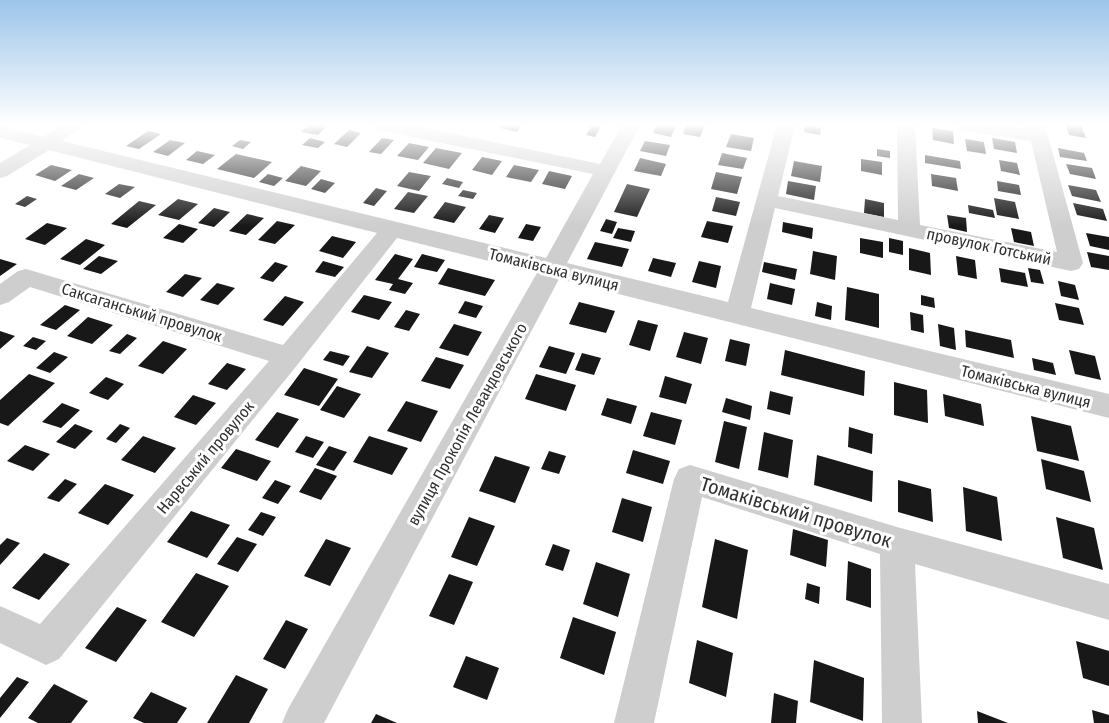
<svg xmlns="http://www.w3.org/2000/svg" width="1109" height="723" viewBox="0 0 1109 723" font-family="'Fira Sans Condensed',sans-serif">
	<rect width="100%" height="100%" fill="#fff"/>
	<!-- building -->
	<path fill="#181818" d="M309,125h13l5,1 -9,9 -17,-3z
		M502,125h19l-4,7 -17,-4z
		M592,125l9,1 -6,11 -9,-2z
		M657,125h19l-5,12 -18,-4z
		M686,125h19l-5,12 -17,-3z
		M805,125l16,3 -1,7 -16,-3z
		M1066,125h15l5,13 -17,-3z
		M932,128l21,3 1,13 -21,-4z
		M349,130l12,3 -14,14 -13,-3z
		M148,131l13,3 -22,15 -13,-3z
		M731,134l23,4 -3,13 -25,-4z
		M310,138l15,4 -7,6 -16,-3z
		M382,138l12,2 -13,14 -12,-2z
		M992,138l23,4 2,11 -23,-4z
		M965,139l19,3 2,12 -19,-3z
		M170,140l15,3 -17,13 -15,-4z
		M240,140l11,2 -8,7 -11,-3z
		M645,141l25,4 -4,11 -26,-5z
		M409,143l20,4 -11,13 -21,-4z
		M436,148l26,5 -13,16 -26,-6z
		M1058,148l26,5 3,8 -27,-4z
		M877,149l13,2v7l-13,-2z
		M197,151l18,4 -12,9 -17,-4z
		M722,153l25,5 -4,11 -25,-4z
		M236,154l36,8 -18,16 -37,-9z
		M925,155l35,6 1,8 -36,-6z
		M482,157l20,4 -10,14 -20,-5z
		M640,158l26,6 -5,12 -27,-5z
		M861,159l21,3v13l-21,-4z
		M999,160l18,3 3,12 -19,-4z
		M794,161l28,5 -2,16 -29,-6z
		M1066,164l26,4 4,11 -26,-5z
		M51,165l21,5 -17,11 -20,-6z
		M514,165l25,5 -8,12 -25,-5z
		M301,166l20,5 -15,15 -21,-5z
		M549,171l23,5 -7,13 -23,-5z
		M409,172l22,4 -12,15 -22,-5z
		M716,172l26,5 -5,17 -26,-5z
		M79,174l15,4 -18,12 -15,-4z
		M268,174l15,4 -9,8 -15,-4z
		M931,174l25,4 2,13 -26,-5z
		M447,178l16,4 -4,6 -17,-4z
		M321,179l14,4 -10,10 -14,-4z
		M788,181l28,5 -2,14 -28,-6z
		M997,181l22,4 2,10 -23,-4z
		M119,184l16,3 -15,11 -15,-4z
		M627,184l23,5 -13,28 -23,-5z
		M1068,185l28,5 5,12 -29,-6z
		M376,188l11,3 -13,15 -11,-3z
		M463,190l14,3 -4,6 -15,-3z
		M408,192l20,4 -14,17 -20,-4z
		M27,196l10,3 -12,8 -10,-3z
		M716,197l24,5 -4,14 -24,-5z
		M994,198l21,4 4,17 -22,-4z
		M178,199l20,5 -19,16 -21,-5z
		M865,199l19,4v14l-20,-4z
		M139,201l17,4 -29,23 -16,-4z
		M445,202l21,5 -12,16 -21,-5z
		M1073,203l30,6 4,12 -30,-6z
		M968,205l25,5 2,8 -26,-5z
		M214,208l16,4 -16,15 -16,-4z
		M247,214l17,4 -18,17 -17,-4z
		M489,215l15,3 -9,15 -16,-4z
		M947,215l19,3 1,14 -18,-4z
		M606,219l11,3 -5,12 -12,-3z
		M277,221l18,4 -20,19 -17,-4z
		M707,221l26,5 -5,17 -27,-6z
		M783,222l30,6 -1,11 -30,-7z
		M47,223l20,5 -22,17 -20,-6z
		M179,224l19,5 -15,14 -20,-5z
		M526,224l15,3 -8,14 -15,-3z
		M618,228l17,3 -4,11 -18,-4z
		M1011,228l20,4 3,14 -20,-4z
		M1086,233l23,4v13l-19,-4z
		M332,236l24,6 -13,16 -24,-7z
		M860,238l23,4v16l-23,-5z
		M889,238l14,3v14l-14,-3z
		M86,239l19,6 -25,20 -20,-6z
		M595,242l34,7 -7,18 -35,-8z
		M909,248l21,5 1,22 -22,-5z
		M813,251l24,5 -2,24 -25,-6z
		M1087,252l22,4v14l-18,-3z
		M395,254l18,5 -15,20 15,4 -8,11 -16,-4 4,-6 -18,-4z
		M422,254l23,6 -8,12 -23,-5z
		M99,256l19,5 -17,13 -18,-5z
		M956,256l19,4 2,19 -19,-4z
		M653,258l23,5 -5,14 -23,-6z
		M0,259l17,5 -17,12z
		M323,261l21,6 -9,10 -20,-5z
		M699,261l22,5 -5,22 -24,-6z
		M275,262l13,4 -15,16 -13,-4z
		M764,262l33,7 -2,11 -33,-8z
		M448,268l47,12 -10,16 -47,-12z
		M999,268l26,5 3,14 -27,-5z
		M1028,268l12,2 4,14 -13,-2z
		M185,274l17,4 -19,19 -17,-5z
		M1058,281l17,4 4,15 -18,-4z
		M217,283l18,5 -17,17 -18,-5z
		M770,283l25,6 -3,16 -25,-6z
		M847,287l32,7v34l-34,-8z
		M364,295l28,7 -13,18 -28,-8z
		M921,295l13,3 1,10 -14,-3z
		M285,296l19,6 -21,24 -20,-6z
		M465,301l18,5 -7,12 -18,-5z
		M579,302l36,9 -9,22 -37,-9z
		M817,302l15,4 -1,14 -16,-4z
		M1055,303l24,5 5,17 -25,-5z
		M65,305l15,5 -24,20 -16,-5z
		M406,310l14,4 -11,17 -15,-4z
		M910,312l13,3 1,18 -13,-3z
		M88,317l25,8 -21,19 -25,-8z
		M638,320l20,5 -8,26 -21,-6z
		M454,324l28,8 -14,24 -29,-8z
		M938,324l16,4 2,22 -16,-4z
		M965,330l46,10 3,18 -48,-11z
		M0,331l15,5 -15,13z
		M684,332l24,6 -7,26 -25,-7z
		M127,334l10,4 -17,16 -11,-3z
		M33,337l13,4 -10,9 -13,-4z
		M730,339l20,5 -4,22 -21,-5z
		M163,341l24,8 -24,25 -25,-8z
		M367,346l22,7 -17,25 -23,-6z
		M549,346l26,7 -9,21 -27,-7z
		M785,350l80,21 -1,25 -83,-21z
		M1069,350l26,6 6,24 -26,-6z
		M330,351l20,5 -7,10 -20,-6z
		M54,352l14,5 -18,16 -14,-5z
		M582,353l19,5 -7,17 -19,-5z
		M436,357l28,8 -14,24 -29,-8z
		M1032,358l21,5 3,12 -22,-5z
		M227,363l19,6 -19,21 -19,-6z
		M304,368l34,11 -19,27 -35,-11z
		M29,374l26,9 -47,43 -8,-3v-23z
		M536,374l40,11 -10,26 -41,-12z
		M665,376l27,8 -6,20 -27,-7z
		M106,377l18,7 -16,16 -19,-7z
		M894,382l33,8 1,33 -34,-8z
		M337,386l24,8 -17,24 -24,-8z
		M770,391l23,6 -3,18 -23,-6z
		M943,394l38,10 3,22 -39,-10z
		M193,395l23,8 -20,22 -22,-8z
		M607,398l30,8 -6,18 -30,-9z
		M726,398l26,8 -2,14 -28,-8z
		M406,401l32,10 -17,31 -34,-11z
		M62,403l18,7 -19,18 -19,-6z
		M277,412l22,7 -21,29 -23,-8z
		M651,412l31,8 -7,25 -32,-9z
		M1031,416l40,10 8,35 -42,-10z
		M724,421l23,6 -8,42 -24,-7z
		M75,424l18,7 -18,18 -19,-7z
		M120,424l10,4 -14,15 -10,-4z
		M849,427l24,7 -1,20 -24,-7z
		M764,432l29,8 -5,38 -30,-8z
		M143,436l33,12 -21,25 -34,-13z
		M306,436l18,6 -11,16 -18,-6z
		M369,436l39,12 -16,27 -39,-13z
		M25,445l25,9 -17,17 -26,-10z
		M329,446l18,6 -13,19 -18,-6z
		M236,449l35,12 -14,20 -36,-13z
		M633,450l37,11 -7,23 -37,-11z
		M549,451l17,5 -7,18 -18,-5z
		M817,455l56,16 -1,31 -58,-17z
		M495,456l35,11 -15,36 -36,-12z
		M1041,459l43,12 7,31 -45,-13z
		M315,468l22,8 -16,24 -22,-8z
		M65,479l12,5 -18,18 -12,-4z
		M275,480l16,6 -13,18 -16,-6z
		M898,480l33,9 2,33 -35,-10z
		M105,484l29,11 -26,30 -30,-12z
		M963,487l34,10 5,44 -36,-10z
		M622,498l30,9 -9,35 -31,-10z
		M191,511l39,14 -23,33 -40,-16z
		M261,512l15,5 -13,19 -15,-6z
		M469,517l26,9 -18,40 -26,-9z
		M1056,517l38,11 9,42 -40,-12z
		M793,529l35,11 -2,27 -36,-12z
		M237,537l20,7 -19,28 -21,-8z
		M7,538l13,5 -20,22v-20z
		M326,539l25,9 -21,38 -26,-10z
		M715,539l33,11 -11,69 -35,-12z
		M553,544l17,6 -7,21 -18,-6z
		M44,553l26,11 -31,36 -27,-12z
		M848,561l23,8v39l-25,-8z
		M596,562l34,12 -12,43 -35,-13z
		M196,573l33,13 -35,51 -33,-15z
		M449,574l24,8 -19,43 -25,-9z
		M807,583l13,4 -1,17 -14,-5z
		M117,607l30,13 -31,42 -31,-14z
		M573,617l43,15 -12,43 -44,-17z
		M286,620l22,9 -23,40 -22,-10z
		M697,640l36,13 -7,44 -37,-14z
		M1076,641l33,10v35l-26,-8z
		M466,656l33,12 -12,32 -34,-13z
		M814,660l50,18 -1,43 -53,-19z
		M236,675l32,14 -19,34h-42z
		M17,677l12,5 -29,36v-20z
		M54,684l34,17 -17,22h-33l-10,-5z
		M151,692l36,16 -10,15h-33l-11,-5z
		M774,693l24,8 -2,22h-25z
		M1092,710l17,5v8h-15z
		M977,711l31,12h-30z
		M376,714l21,9h-26z"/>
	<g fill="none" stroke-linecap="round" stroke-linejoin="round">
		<!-- minor -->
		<path fill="#cecece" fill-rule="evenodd" d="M62,125h22l-22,16 484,117 47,-84 -210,-43 -7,-2 -2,-4h37l189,39 22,-39h18l-73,138 161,39 49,-177h18l-17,71 120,24 -1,-95h18l5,100 137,27 -26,-111 -64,-10 -7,-2 -2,-4h43l27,4 -1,-4h18l38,138 -4,6 -8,2 -296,-63 -24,100 358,86v24l-550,-139 -235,444h-42l6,-14 249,-436 -140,-35 -99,126 -239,295 -13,6 -46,-22v-37l40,18 229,-263 -239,-74 -21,15 -9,3v-21l18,-13 8,-2 257,76 94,-112 -328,-83 -42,26 -7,2v-15l30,-18 -30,-7v-12l43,11z
			M690,465l207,62 212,57v36l-194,-56 7,159h-40l-2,-169 -178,-57 -48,226h-40l60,-244 5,-10z"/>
	</g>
	<!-- sky -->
	<linearGradient id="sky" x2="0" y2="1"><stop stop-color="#9cc4ea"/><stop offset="0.55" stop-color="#fff"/><stop offset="1" stop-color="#fff" stop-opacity="0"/></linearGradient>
	<rect width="1109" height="226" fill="url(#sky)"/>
	<g text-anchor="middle" stroke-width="6" stroke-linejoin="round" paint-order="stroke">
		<!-- street labels -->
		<g font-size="16" fill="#313131" stroke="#fff">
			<text transform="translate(989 246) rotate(12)" y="6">провулок Готський</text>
			<text transform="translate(554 269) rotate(14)" y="6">Томаківська вулиця</text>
			<text transform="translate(142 312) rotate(17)" y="6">Саксаганський провулок</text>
			<text transform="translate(1026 386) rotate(14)" y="6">Томаківська вулиця</text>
			<text transform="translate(467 424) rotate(-61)" y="6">вулиця Прокопія Левандовського</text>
			<text transform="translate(205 457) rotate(-50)" y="6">Нарвський провулок</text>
		</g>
		<!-- near-street labels -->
		<g font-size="20" fill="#313131" stroke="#fff">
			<text transform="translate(796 512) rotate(17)" y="7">Томаківський провулок</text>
		</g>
	</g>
</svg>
